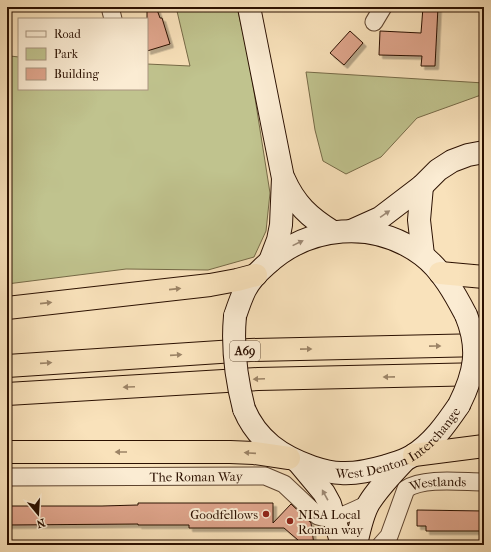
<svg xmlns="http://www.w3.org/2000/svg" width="491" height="552" viewBox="0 0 491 552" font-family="'IM FELL French Canon',serif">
	<defs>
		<filter id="shadow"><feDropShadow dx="3.5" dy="3.5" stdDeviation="0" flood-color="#0004"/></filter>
	</defs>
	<rect width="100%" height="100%" fill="#f9e2bb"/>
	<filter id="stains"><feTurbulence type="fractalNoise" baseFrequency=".005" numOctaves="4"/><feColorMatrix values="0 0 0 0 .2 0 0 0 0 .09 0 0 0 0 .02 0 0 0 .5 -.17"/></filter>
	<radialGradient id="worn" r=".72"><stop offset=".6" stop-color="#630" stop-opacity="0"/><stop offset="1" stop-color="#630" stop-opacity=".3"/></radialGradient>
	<!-- green -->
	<path fill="#c0c38e" stroke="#766a47" d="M176,7h61l12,53 21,133 -4,38 -12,26 -46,13 -82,-1 -119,15v-235l3,7 9,1v32h128v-25l43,2z
		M306,72l178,11v13l-3,-1 -64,23 -36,39 -35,17 -23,-13 -8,-31z"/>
	<!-- building -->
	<path fill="#dfa58c" stroke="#2b1000" filter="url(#shadow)" d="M147,7h9l4,11h2l8,26 -23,7z
		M423,7h15l-3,59h-14l1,-10 -43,-1 1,-24 41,2z
		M350,31l13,12 -19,22 -14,-12z
		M138,503h135v20l18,-19 20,19 3,22h-16v-5l-14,-12h-95v-3h-51v-1l-131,1v-19h95l36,-1z
		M417,510l67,1v20h-58v-5h-9z"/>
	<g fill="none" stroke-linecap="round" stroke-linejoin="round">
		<defs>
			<g id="street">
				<path d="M110,7l3,12"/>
				<path d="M374,22l9,-15"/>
				<path id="s1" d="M7,477l258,-1 19,8 34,32c17,6 35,-5 50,-12"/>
				<path id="s2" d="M381,545l8,-9 17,-47c18,-12 56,-7 78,-7"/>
			</g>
			<g id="secondary">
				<path d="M249,7l34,171 -2,47 -3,15 -8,21"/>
				<path d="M284,179c11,25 25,38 49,53"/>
				<path d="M422,186l-3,34 4,35"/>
				<path d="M351,231l29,-13 42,-32 16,-16 14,-9 16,-6 16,-3"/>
				<path d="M235,316c3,-9 6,-18 10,-26 5,-10 13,-18 21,-25 43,-40 108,-46 156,-10 20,15 33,39 44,60"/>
				<path id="s3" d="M244,409c13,31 37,47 68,58 9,3 19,6 29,6 16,1 31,-3 45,-7 9,-3 18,-5 26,-10 20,-12 34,-32 47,-51"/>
				<path d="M299,463l25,30 6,11 12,41"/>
				<path d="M356,545c3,-14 6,-30 13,-42 10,-16 23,-29 35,-42"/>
			</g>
			<path id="highway" d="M440,273l44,4
				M7,308l203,-23 27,-5 19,-5
				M7,366l243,-16 234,-5
				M7,394l251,-15 226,-5
				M7,452h223l24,1 35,5
				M414,455l70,-9"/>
		</defs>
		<!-- street casing -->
		<use href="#street" stroke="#5e442f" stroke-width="19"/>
		<!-- secondary casing -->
		<use href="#secondary" stroke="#2b1000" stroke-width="24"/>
		<!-- highway casing -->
		<use href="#highway" stroke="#2b1000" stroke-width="24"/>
		<!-- street -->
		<use href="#street" stroke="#fbecd3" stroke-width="17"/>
		<!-- secondary -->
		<use href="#secondary" stroke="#fbecd3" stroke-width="22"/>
		<!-- highway -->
		<use href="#highway" stroke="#f9e2bb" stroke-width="22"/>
		<defs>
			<path id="secondary-bridge" d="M235,316c-3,32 1,62 9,93
				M459,405c16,-32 21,-56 7,-90"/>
		</defs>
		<!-- secondary-bridge casing -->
		<use href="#secondary-bridge" stroke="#2b1000" stroke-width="24" stroke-linecap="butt"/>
		<!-- secondary-bridge -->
		<use href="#secondary-bridge" stroke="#fbecd3" stroke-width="22"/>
	</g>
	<!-- one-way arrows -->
	<defs><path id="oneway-solid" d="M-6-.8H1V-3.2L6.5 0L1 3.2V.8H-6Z"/></defs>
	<g fill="#9d8974">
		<use href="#oneway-solid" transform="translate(385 214) rotate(-35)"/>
		<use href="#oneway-solid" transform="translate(298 243) rotate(-26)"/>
		<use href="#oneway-solid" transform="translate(325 495) rotate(-119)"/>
	</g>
	<g fill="#9c8467">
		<use href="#oneway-solid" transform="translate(175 289) rotate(-6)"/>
		<use href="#oneway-solid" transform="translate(46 303) rotate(-6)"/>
		<use href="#oneway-solid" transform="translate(435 346) rotate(-1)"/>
		<use href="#oneway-solid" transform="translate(306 349) rotate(-1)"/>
		<use href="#oneway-solid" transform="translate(176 355) rotate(-4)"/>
		<use href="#oneway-solid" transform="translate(46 363) rotate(-4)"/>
		<use href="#oneway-solid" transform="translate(389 377) rotate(179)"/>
		<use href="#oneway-solid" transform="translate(259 379) rotate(178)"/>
		<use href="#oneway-solid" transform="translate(129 387) rotate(177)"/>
		<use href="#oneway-solid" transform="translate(121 452) rotate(-180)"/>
		<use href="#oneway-solid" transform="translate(250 453) rotate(-176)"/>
	</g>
	<!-- markers -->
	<g fill="#8f2418" stroke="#fbecd3" stroke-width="1.5">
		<circle cx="266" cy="514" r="4"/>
		<circle cx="290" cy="521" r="4"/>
	</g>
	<g text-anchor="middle" stroke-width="4" stroke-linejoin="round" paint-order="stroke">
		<!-- shield labels -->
		<rect fill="#fbecd3" stroke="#69523f" stroke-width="1" x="230" y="341" width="30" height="20" rx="3"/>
		<g font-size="12" font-weight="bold" fill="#2b1000">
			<text x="245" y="355">A69</text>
		</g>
		<!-- street labels -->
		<g font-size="13" fill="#2b1000" stroke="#fbecd3">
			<text dy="5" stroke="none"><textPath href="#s3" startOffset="189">West Denton Interchange</textPath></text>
			<text dy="5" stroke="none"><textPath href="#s1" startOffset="189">The Roman Way</textPath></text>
			<text dy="5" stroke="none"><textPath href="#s2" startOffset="95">Westlands</textPath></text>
		</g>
		<!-- poi labels -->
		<g font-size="13" fill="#2b1000" stroke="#fbecd3" text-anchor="end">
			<text x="258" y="519">Goodfellows</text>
			<text x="298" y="519" text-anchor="start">NISA Local<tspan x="298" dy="15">Roman way</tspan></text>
		</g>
	</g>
	<!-- margin -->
	<rect width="491" height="552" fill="none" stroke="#f9e2bb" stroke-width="24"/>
	<rect x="8" y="8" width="475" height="536" fill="none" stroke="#2b1000" stroke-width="2"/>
	<rect x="12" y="12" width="467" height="528" fill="none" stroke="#2b1000"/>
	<!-- legend -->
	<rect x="18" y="18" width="130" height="72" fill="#fbecd3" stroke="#a8947f"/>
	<rect x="26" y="31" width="20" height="6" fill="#fbecd3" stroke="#a8947f"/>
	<text x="54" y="38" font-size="12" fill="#2b1000">Road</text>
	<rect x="26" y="48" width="20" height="12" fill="#c0c38e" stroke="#a8947f"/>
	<text x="54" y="58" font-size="12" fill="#2b1000">Park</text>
	<rect x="26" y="68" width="20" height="12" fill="#dfa58c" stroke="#a8947f"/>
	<text x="54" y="78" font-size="12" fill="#2b1000">Building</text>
	<!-- north arrow -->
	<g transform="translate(38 514) rotate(162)" stroke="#fbecd3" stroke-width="3" paint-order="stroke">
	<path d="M0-3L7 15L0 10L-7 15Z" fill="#2b1000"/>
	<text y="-6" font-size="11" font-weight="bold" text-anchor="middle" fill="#2b1000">N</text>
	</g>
	<rect width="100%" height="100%" filter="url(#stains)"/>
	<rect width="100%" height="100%" fill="url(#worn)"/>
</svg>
